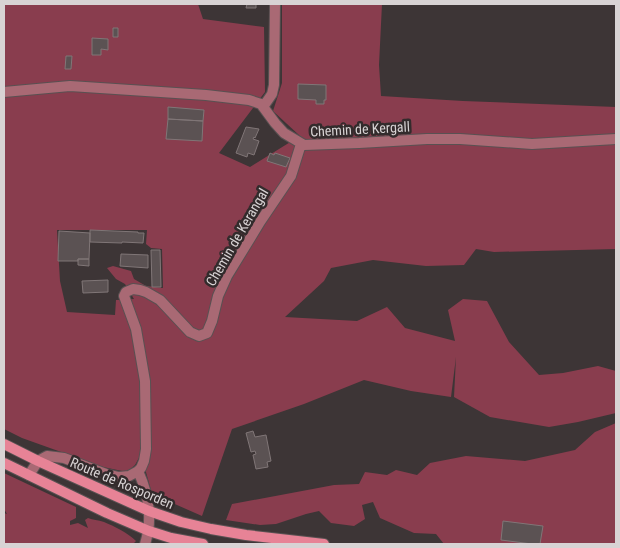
<svg xmlns="http://www.w3.org/2000/svg" width="620" height="548" viewBox="0 0 620 548" font-family="'Roboto Condensed',sans-serif">
	<rect width="100%" height="100%" fill="#3d3536"/>
	<!-- green -->
	<path fill="#893d4e" fill-rule="evenodd" d="M4,4h194l5,15 61,8 1,65 -46,61 31,14 50,-31 -27,-25 9,-28v-79h100l-3,61 2,31 82,5 153,6v142l-122,3 -18,-3 -12,16 -38,1 -53,-6 -42,8 -7,13 -39,36 72,4 30,-14 18,21 50,13 -7,-31 15,-11 24,2 22,41 30,33 24,-2 35,-7 18,5v42l-38,9 -29,5 -59,-10 -36,-20 2,-40 -5,40 -40,-6 -47,-11 -60,24 -72,25 -30,87 -50,-22 -11,-40 -6,11 -8,7 -24,-5 -81,-29 -18,-9zM57,230h90l-1,14 5,4 11,1 1,39 -17,-2 -12,-7 -3,-8 -18,-5 -6,2 9,11 9,5 9,15 -18,1 -1,15 -48,-3 -7,-31z
		M616,423v121h-172l-8,-10 -22,-1 -34,-15 -7,-16 -11,3 3,14 -11,7 -23,-3 -12,-12 -13,3 -30,10 -16,1 -34,-5 6,-16 102,-19 25,-1 6,-12 22,3 9,-5 21,5 13,-12 36,-7 59,5 50,-11 20,-18z
		M4,473l72,34v11l-6,3v4l8,-2 10,5 -3,-8 3,-2c5,2 10,2 16,4 10,4 24,11 32,19l-3,3h-129v-31l3,1 -3,-5z"/>
	<!-- building -->
	<path fill="#5b5253" stroke="#807677" d="M247,4h9v4h-10z
		M113,28h5v9h-5z
		M92,38l16,1v11l-7,-1v6h-9z
		M66,56h6l-1,13h-6z
		M298,84l28,1v15h-2v4h-8v-4l-18,-1z
		M168,107l36,3 -1,11 -35,-2z
		M168,119l35,2 -1,20 -36,-2z
		M246,127l13,2 -4,9 -1,-1 -1,2 6,2 -5,14 -6,-2 -1,4 -11,-4z
		M270,153l4,2 1,-2 15,5 -4,9 -19,-6z
		M90,230l48,2v1h6l-1,10 -21,-1v1l-32,-1z
		M59,231l31,2 -1,26h-11v2h-20z
		M151,250h9l1,37h-9z
		M121,254l27,1v13l-28,-2z
		M78,259h11v7l-11,-1z
		M108,280v12l-25,1 -1,-12z
		M253,431l2,6 11,-2 5,26 -4,1 1,5 -12,2 -3,-14 3,-1 -1,-3 -4,1 -5,-19z
		M503,521l40,5 -3,18h-8l-31,-4z"/>
	<g fill="none" stroke-linecap="round" stroke-linejoin="round">
		<defs>
			<path id="minor" d="M4,92l66,-6 136,9 43,5 12,4 14,19 9,10 20,12 55,-2 68,-4h33l72,5 84,-5
				M263,107l9,-13 2,-9 1,-81
				M138,471c11,24 15,48 7,73
				M29,475l9,-14 9,-5 17,2 42,16 13,3 10,-1 9,-5 3,-3 3,-7 2,-12 -1,-68 -9,-52 -12,-33 2,-4 7,-3 7,1 6,2 14,8 30,32 9,4 8,-3 5,-12 6,-25 9,-20 33,-54 31,-46 10,-32"/>
			<path id="secondary" d="M4,444l34,17 111,50 32,11 30,7 35,6 78,9
				M4,463l103,50 42,18 22,7 32,6"/>
		</defs>
		<!-- minor casing -->
		<use href="#minor" stroke="#595152" stroke-width="12"/>
		<!-- secondary casing -->
		<use href="#secondary" stroke="#595152" stroke-width="12"/>
		<!-- minor -->
		<use href="#minor" stroke="#a96974" stroke-width="10"/>
		<!-- secondary -->
		<use href="#secondary" stroke="#e78396" stroke-width="10"/>
	</g>
	<g text-anchor="middle" stroke-width="5" stroke-linejoin="round" paint-order="stroke">
		<!-- street labels -->
		<g font-size="14" fill="#d8d3d4" stroke="#332b2c">
			<text transform="translate(360 129) rotate(-3)" y="5">Chemin de Kergall</text>
			<text transform="translate(237 237) rotate(-60)" y="5">Chemin de Kerangal</text>
			<text transform="translate(122 483) rotate(23)" y="5">Route de Rosporden</text>
		</g>
	</g>
	<!-- border -->
	<rect width="620" height="548" fill="none" stroke="#d8d3d4" stroke-width="10"/>
</svg>
